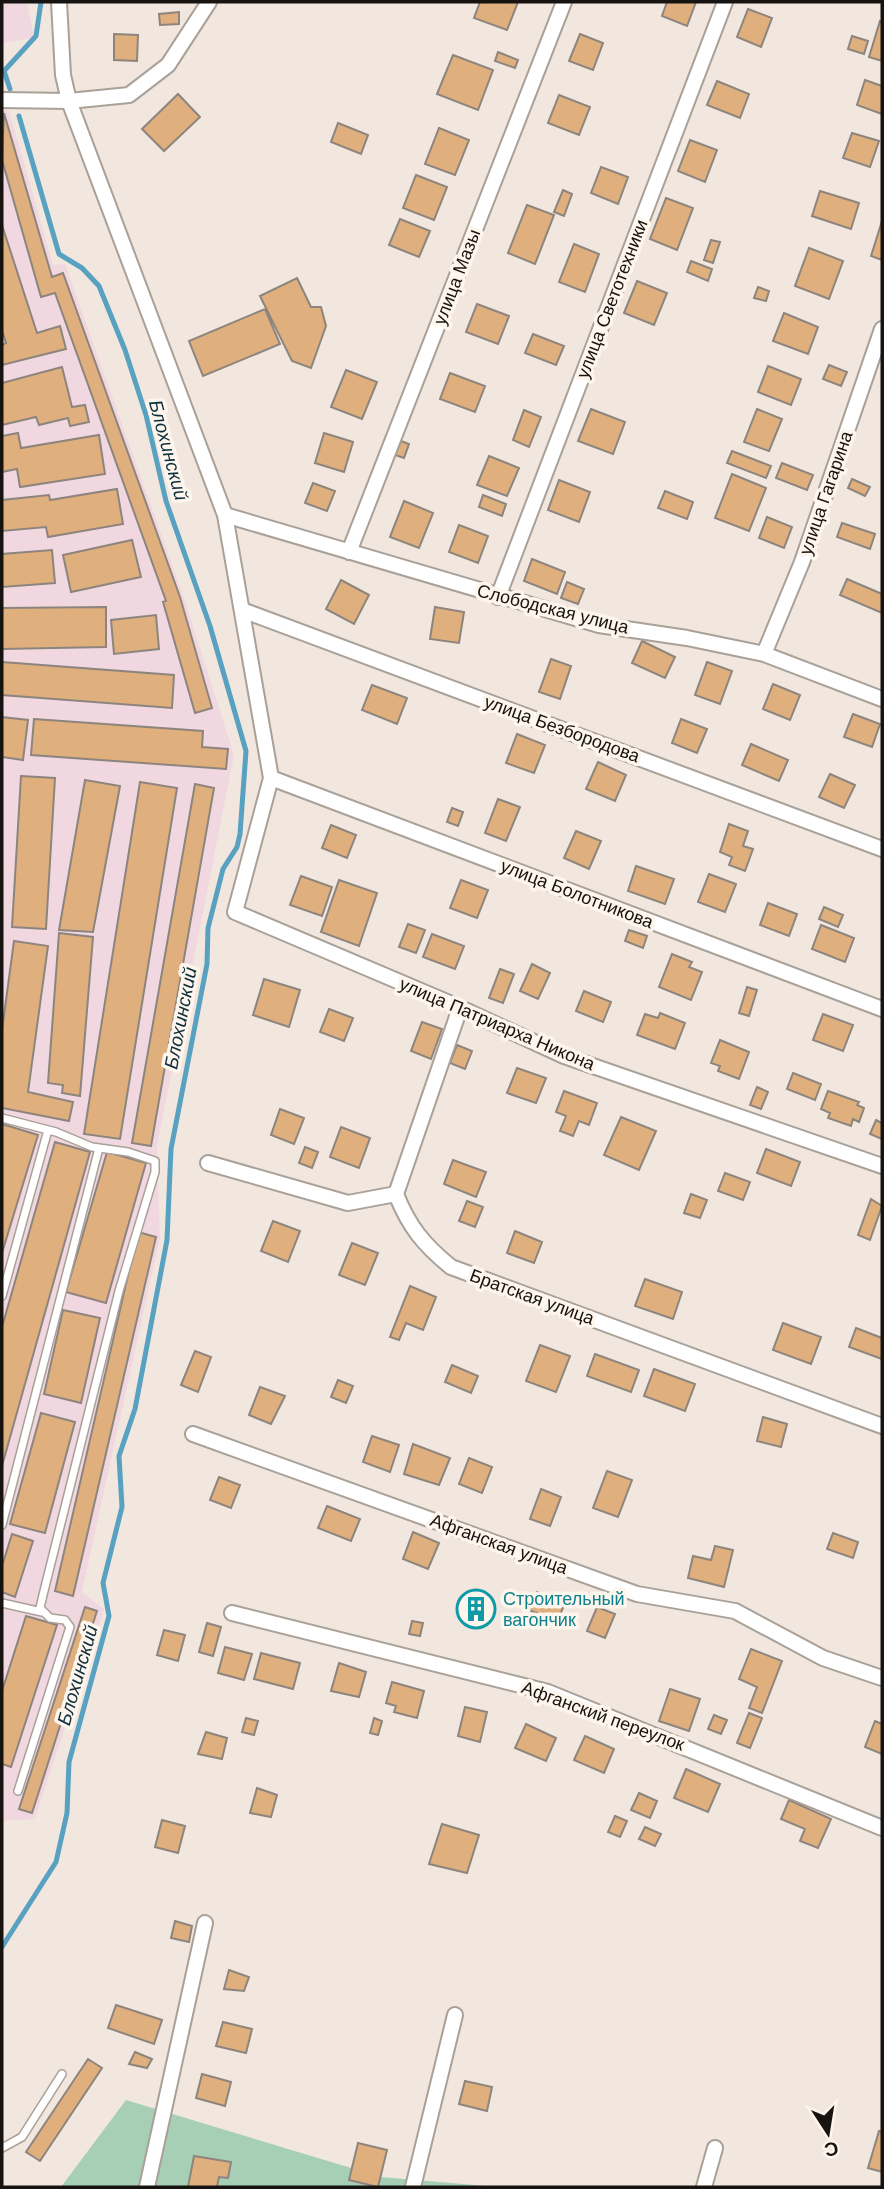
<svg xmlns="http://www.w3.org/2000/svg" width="884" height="2189" viewBox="0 0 884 2189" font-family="Helvetica,sans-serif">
	<rect width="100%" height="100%" fill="#f1e7df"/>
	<!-- industrial -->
	<path fill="#f1d8e0" d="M2,2h25l7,36 -32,5z
		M2,110h7l44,155 12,-1 120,337 49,154 -77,391 3,91 -78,355 22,17 -69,210 -33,2z"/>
	<!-- green -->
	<path fill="#a7cfb6" d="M126,2100l255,77 117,10h-437z"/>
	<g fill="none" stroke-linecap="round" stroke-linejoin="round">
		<!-- stream -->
		<path stroke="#59a1c1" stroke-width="5" d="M10,89l-6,-18 32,-35 5,-34
			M2,1947l54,-85 11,-49 2,-51 40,-146 -6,-33 19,-76 -3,-51 16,-47 32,-169 4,-91 36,-185 1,-36 15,-59 14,-22 3,-13 6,-83 -36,-125 -44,-125 -20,-86 -21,-65 -26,-64 -17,-18 -23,-14 -40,-138"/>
	</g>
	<!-- building -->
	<path fill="#e0af7e" stroke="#8d857d" stroke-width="2" d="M480,2h38l-11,28 -33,-12z
		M667,2h29l-9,24 -25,-10z
		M748,9l24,9 -11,29 -24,-10z
		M179,12v12l-19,1 -1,-11z
		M880,21l2,1v39l-13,-4z
		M114,34l24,1 -1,26 -23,-1z
		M580,34l23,9 -10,27 -24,-9z
		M852,36l16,5 -4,13 -16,-5z
		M498,52l20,8 -3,8 -20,-7z
		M453,55l40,15 -15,40 -41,-16z
		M865,80l17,6v28l-25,-9z
		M717,81l32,13 -9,24 -33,-13z
		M178,94l22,23 -36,34 -22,-22z
		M559,95l31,12 -11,28 -31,-12z
		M4,113l48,164 11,-4 117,324 32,111 -17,5 -32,-111 3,-1 -111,-308 -14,4 -39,-137z
		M338,123l30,12 -7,19 -30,-12z
		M439,128l30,12 -14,35 -30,-11z
		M852,133l27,8 -9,26 -27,-9z
		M690,140l27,10 -12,32 -27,-11z
		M601,167l27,10 -10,27 -27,-11z
		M416,175l31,12 -13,33 -31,-12z
		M563,190l9,4 -8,22 -10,-4z
		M820,191l39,12 -8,26 -39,-13z
		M666,198l27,10 -16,42 -27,-11z
		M527,205l27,10 -19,49 -27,-11z
		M400,219l30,12 -11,26 -30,-12z
		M882,221v39l-11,-4z
		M2,225l35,108 23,-7 6,23 -64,16v-20l4,-2 -4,-13z
		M711,240l9,2 -7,21 -9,-3z
		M574,244l25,10 -14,38 -26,-10z
		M809,248l34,13 -14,38 -34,-13z
		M691,261l21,8 -4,12 -21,-9z
		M297,278l14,29h10l5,19 -15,42 -19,-7 -32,-65z
		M637,281l30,12 -13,32 -30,-12z
		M758,287l11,4 -3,10 -12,-3z
		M477,304l32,12 -11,28 -32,-12z
		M265,309l15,35 -77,32 -14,-35z
		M784,313l34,14 -10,27 -35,-13z
		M533,334l31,12 -8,19 -31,-12z
		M829,365l18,7 -6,14 -18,-7z
		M768,366l33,13 -10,26 -33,-13z
		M62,367l10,40 13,-2 4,17 -19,4 -2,-8 -29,7 -3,-8 -34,8v-42z
		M346,370l31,12 -15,37 -31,-12z
		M450,373l35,13 -10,26 -35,-13z
		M591,409l34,13 -12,32 -35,-13z
		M757,409l25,10 -13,32 -25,-9z
		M524,410l17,7 -12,30 -16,-7z
		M18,433l3,15 78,-13 6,39 -85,13 -3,-18 -15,3v-36z
		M324,433l29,9 -9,30 -29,-9z
		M401,441l8,3 -5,14 -9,-3z
		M732,451l39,15 -5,12 -39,-15z
		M489,456l30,12 -12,28 -30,-11z
		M782,463l31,12 -6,15 -31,-12z
		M732,474l34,14 -17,43 -34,-13z
		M852,479l18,8 -5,9 -17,-8z
		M559,480l31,12 -11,30 -31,-12z
		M313,483l22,8 -8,20 -22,-8z
		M117,489l6,35 -75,13 -2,-10 -44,4v-31l47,-5 1,5z
		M665,491l28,11 -6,17 -29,-11z
		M483,495l23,9 -4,12 -23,-9z
		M404,501l29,12 -14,35 -29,-11z
		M767,517l25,10 -8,21 -25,-10z
		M842,523l33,11 -5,15 -33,-12z
		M459,525l29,11 -10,27 -29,-11z
		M132,540l9,37 -70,15 -8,-37z
		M52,550l3,33 -53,4v-33z
		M532,559l33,13 -8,22 -33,-13z
		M847,579l35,15v19l-42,-18z
		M341,580l28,15 -15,29 -28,-15z
		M567,582l17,7 -6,15 -17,-6z
		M106,607v40l-104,2v-41z
		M435,607l29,5 -5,31 -29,-4z
		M156,615l3,34 -45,5 -3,-34z
		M642,641l33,16 -10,21 -33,-15z
		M551,659l20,7 -11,33 -21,-7z
		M2,662l172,13 -2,33 -170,-13z
		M707,662l25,9 -12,33 -25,-9z
		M773,684l27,11 -10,25 -27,-11z
		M372,685l35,13 -10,26 -35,-14z
		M853,714l27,10 -8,23 -28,-10z
		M2,717l26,3 -5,40 -21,-3z
		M34,719l169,12 -1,16 26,2 -2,20 -195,-14z
		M681,719l26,10 -10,24 -25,-10z
		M517,734l28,11 -11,28 -28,-10z
		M751,744l37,16 -9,21 -37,-16z
		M598,762l28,13 -11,26 -29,-12z
		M830,774l25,11 -11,23 -25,-11z
		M21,776l34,2 -9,151 -34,-2z
		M85,780l35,6 -27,146 -34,-2z
		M140,782l37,6 -57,351 -36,-5z
		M195,784l19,4 -63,358 -19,-3z
		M498,799l22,8 -14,34 -21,-8z
		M452,808l11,4 -5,14 -11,-4z
		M729,824l19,7 -5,15 10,3 -8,22 -16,-6 3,-8 -12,-5z
		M331,825l25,10 -9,23 -25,-10z
		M576,831l25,10 -12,28 -25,-11z
		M636,866l38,13 -9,25 -37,-13z
		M709,874l27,10 -11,28 -27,-10z
		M301,876l31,11 -10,29 -32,-11z
		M339,880l38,13 -18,53 -38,-14z
		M461,880l27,10 -11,28 -27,-10z
		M768,903l29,11 -8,22 -29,-11z
		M824,907l19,8 -5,12 -19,-8z
		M408,924l17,6 -9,23 -17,-6z
		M821,925l33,13 -9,24 -33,-13z
		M629,930l18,6 -4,12 -18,-7z
		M59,933l34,4 -13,159 -18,-3 1,-8 -15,-2z
		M432,934l32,12 -9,23 -32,-12z
		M14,941l34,5 -20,146 45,10 -4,19 -67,-13v-78z
		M672,954l20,8 -3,5 13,5 -11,28 -32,-13z
		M532,964l18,9 -12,26 -18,-8z
		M500,969l14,5 -11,29 -14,-5z
		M264,979l36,11 -11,37 -36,-12z
		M747,987l10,3 -8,26 -10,-3z
		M584,991l27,11 -8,20 -27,-11z
		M329,1009l24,9 -9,23 -24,-9z
		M660,1013l25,10 -10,26 -38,-14 8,-21 13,4z
		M823,1014l30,11 -10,26 -30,-11z
		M422,1022l20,7 -11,30 -20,-8z
		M720,1040l29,12 -10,27 -21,-8 2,-5 -9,-3z
		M457,1045l15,6 -7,18 -15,-6z
		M517,1068l29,10 -10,25 -29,-10z
		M793,1073l28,11 -6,16 -28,-11z
		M757,1087l11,5 -7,17 -11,-4z
		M564,1091l33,12 -8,22 -10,-4 -6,15 -13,-5 6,-15 -10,-4z
		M828,1091l31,11 -2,3 7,3 -5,14 -6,-3 -2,7 -23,-8 2,-5 -9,-4z
		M280,1109l24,9 -10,26 -23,-9z
		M621,1117l35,14 -17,39 -35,-15z
		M876,1120l6,3v16l-12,-5z
		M2,1124l36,11 -36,118z
		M341,1127l29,11 -11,30 -29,-11z
		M55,1142l35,10 -88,314v-139z
		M305,1147l13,5 -6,16 -13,-5z
		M766,1149l34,13 -9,24 -34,-13z
		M107,1152l39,11 -40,140 -40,-11z
		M453,1160l33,12 -10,25 -32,-13z
		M725,1173l25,9 -7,18 -25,-9z
		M691,1194l16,6 -7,18 -16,-5z
		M871,1199l11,7 -12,34 -12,-5z
		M467,1201l16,6 -8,20 -16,-6z
		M273,1221l27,10 -12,31 -27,-11z
		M515,1231l27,11 -8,21 -27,-10z
		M138,1232l18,5 -83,359 -18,-5z
		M352,1243l26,10 -13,32 -26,-10z
		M645,1279l37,13 -9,27 -38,-13z
		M410,1286l26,11 -13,33 -17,-7 -7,17 -9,-3z
		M63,1310l37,8 -19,85 -37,-9z
		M783,1323l38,14 -10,27 -38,-14z
		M856,1328l26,10v21l-33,-12z
		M540,1345l30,11 -14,36 -30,-11z
		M195,1351l16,6 -13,35 -17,-7z
		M595,1354l44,16 -8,22 -44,-16z
		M452,1365l26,11 -7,17 -26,-11z
		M654,1369l41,15 -10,27 -41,-15z
		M338,1380l15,6 -7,17 -15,-6z
		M260,1387l25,9 -14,28 -22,-9z
		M41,1413l34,9 -30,111 -35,-9z
		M763,1417l24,7 -6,23 -24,-6z
		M372,1436l27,9 -9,27 -27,-10z
		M413,1444l37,14 -11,27 -35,-11z
		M469,1458l23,9 -10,26 -23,-9z
		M607,1471l25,9 -14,37 -25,-9z
		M219,1477l21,8 -9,23 -21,-8z
		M541,1489l20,8 -11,29 -20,-7z
		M327,1506l33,13 -9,22 -33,-13z
		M413,1532l26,11 -11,26 -25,-10z
		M833,1533l25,9 -5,16 -26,-9z
		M12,1534l21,7 -18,56 -13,-5v-26z
		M715,1546l18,4 -9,37 -36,-9 5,-22 18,4z
		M537,1592l28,11 -8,19 -28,-12z
		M85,1607l12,4 -65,202 -13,-4z
		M597,1607l18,7 -10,24 -18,-7z
		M26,1616l31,9 -46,142 -9,-3v-73z
		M412,1621l11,2 -3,13 -11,-2z
		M207,1623l14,4 -8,29 -14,-4z
		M164,1630l21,5 -7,26 -21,-6z
		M225,1647l27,7 -8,26 -26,-7z
		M751,1649l31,12 -20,52 -13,-5 8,-21 -18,-8z
		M261,1653l39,10 -7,26 -39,-10z
		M339,1663l27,9 -7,25 -28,-6z
		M392,1682l32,9 -7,27 -23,-6 2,-6 -10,-3z
		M670,1689l30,10 -11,32 -30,-10z
		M465,1707l22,5 -7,30 -22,-6z
		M749,1713l13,5 -12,30 -13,-5z
		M714,1715l13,5 -6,14 -13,-5z
		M246,1718l12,3 -4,14 -12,-3z
		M374,1718l8,3 -4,14 -8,-2z
		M875,1721l7,3v30l-17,-7z
		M526,1724l30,14 -10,23 -31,-13z
		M206,1732l21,6 -5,21 -24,-5z
		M585,1736l29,13 -10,24 -30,-13z
		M686,1769l34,15 -12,28 -34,-14z
		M257,1788l20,7 -6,22 -21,-4z
		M639,1793l18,8 -7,17 -19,-8z
		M789,1800l42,19 -13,29 -18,-7 5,-12 -24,-10z
		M615,1816l12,5 -7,16 -12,-5z
		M162,1820l23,6 -7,27 -23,-6z
		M442,1824l37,11 -12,38 -38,-9z
		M645,1827l16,7 -6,12 -16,-7z
		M175,1921l17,5 -3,16 -18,-4z
		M229,1970l20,7 -5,14 -20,-2z
		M116,2005l46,15 -8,24 -46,-16z
		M223,2022l29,7 -6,24 -30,-7z
		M135,2052l17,7 -5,9 -18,-4z
		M88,2059l14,9 -62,93 -14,-9z
		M202,2074l29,8 -6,24 -29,-8z
		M465,2081l27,6 -5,24 -28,-7z
		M879,2131l3,1v40l-14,-4z
		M358,2143l29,7 -9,37 -29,-7z
		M194,2156l37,6 -3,16 -9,-1 -2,10h-29z"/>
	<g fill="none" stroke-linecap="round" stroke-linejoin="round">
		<defs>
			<path id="service" d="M2,1118l54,14 36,15 36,5 27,9v11l-36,119 -76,304 -3,13 10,10 15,2 5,7 -52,164
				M2,1296l46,-166
				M2,1525l97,-377
				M2,1603l40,9
				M2,2148l20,-11 40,-63"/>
			<path id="minor" d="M59,2l4,73 6,26 156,414 46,263 -36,134 219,93 110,51 318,110
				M2,100l67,1 60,-6 39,-30 41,-63
				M225,515l374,110 88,13 77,16 118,45
				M349,552l215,-550
				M498,597l227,-595
				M242,610l640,239
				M764,654l38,-92 80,-233
				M271,778l611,231
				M208,1163l140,40 48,-9c13,33 28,51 55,73l431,159
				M396,1194l64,-186
				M193,1434l444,160 98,17 88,47 59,20
				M232,1613l316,79 334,136
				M147,2187l58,-264
				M413,2187l42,-172
				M704,2187l11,-39"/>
		</defs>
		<!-- service casing -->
		<use href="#service" stroke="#a9a098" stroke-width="10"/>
		<!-- minor casing -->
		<use href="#minor" stroke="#a9a098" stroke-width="18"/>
		<!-- service -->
		<use href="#service" stroke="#fff" stroke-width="7"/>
		<!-- minor -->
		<use href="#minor" stroke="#fff" stroke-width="14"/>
	</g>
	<!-- icons -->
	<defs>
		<symbol id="building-ring" viewBox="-11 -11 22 22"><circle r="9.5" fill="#fef5ec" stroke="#0f9aa8" stroke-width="1.5"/><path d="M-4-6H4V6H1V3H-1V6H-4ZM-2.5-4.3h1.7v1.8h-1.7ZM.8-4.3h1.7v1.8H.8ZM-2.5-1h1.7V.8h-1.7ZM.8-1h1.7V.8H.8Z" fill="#0f9aa8"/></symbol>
	</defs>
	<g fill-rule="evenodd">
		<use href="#building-ring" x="454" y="1587" width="44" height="44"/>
	</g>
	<g text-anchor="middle" stroke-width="7" stroke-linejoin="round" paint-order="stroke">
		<!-- street labels -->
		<g font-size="18" fill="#171310" stroke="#fef5ec">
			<text transform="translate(457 277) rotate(-69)" y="6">улица Мазы</text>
			<text transform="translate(612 299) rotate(-69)" y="6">улица Светотехники</text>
			<text transform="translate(826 493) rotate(-71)" y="6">улица Гагарина</text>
			<text transform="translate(553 609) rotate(14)" y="6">Слободская улица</text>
			<text transform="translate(562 729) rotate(20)" y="6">улица Безбородова</text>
			<text transform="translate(577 894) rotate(21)" y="6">улица Болотникова</text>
			<text transform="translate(497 1024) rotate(23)" y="6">улица Патриарха Никона</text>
			<text transform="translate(532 1297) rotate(20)" y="6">Братская улица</text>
			<text transform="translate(499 1544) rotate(20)" y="6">Афганская улица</text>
			<text transform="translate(603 1716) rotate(20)" y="6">Афганский переулок</text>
		</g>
		<!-- culture labels -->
		<g font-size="18" fill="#0d838f" stroke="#fef5ec" text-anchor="start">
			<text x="503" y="1605">Строительный<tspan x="503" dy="21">вагончик</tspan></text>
		</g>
		<!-- water labels -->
		<g font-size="19" font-style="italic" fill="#0e303e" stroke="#fef5ec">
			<text transform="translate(169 450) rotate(75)" y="7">Блохинский</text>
			<text transform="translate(180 1018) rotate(-79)" y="7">Блохинский</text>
			<text transform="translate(77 1675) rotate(-74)" y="7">Блохинский</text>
		</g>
	</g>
	<!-- border -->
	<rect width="884" height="2189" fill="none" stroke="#171310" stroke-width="7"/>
	<!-- north arrow -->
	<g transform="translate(828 2133) rotate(168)" stroke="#fef5ec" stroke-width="5" paint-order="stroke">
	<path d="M0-5L12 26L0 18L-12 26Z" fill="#171310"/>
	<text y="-10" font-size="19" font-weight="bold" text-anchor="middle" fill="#171310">С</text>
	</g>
</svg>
